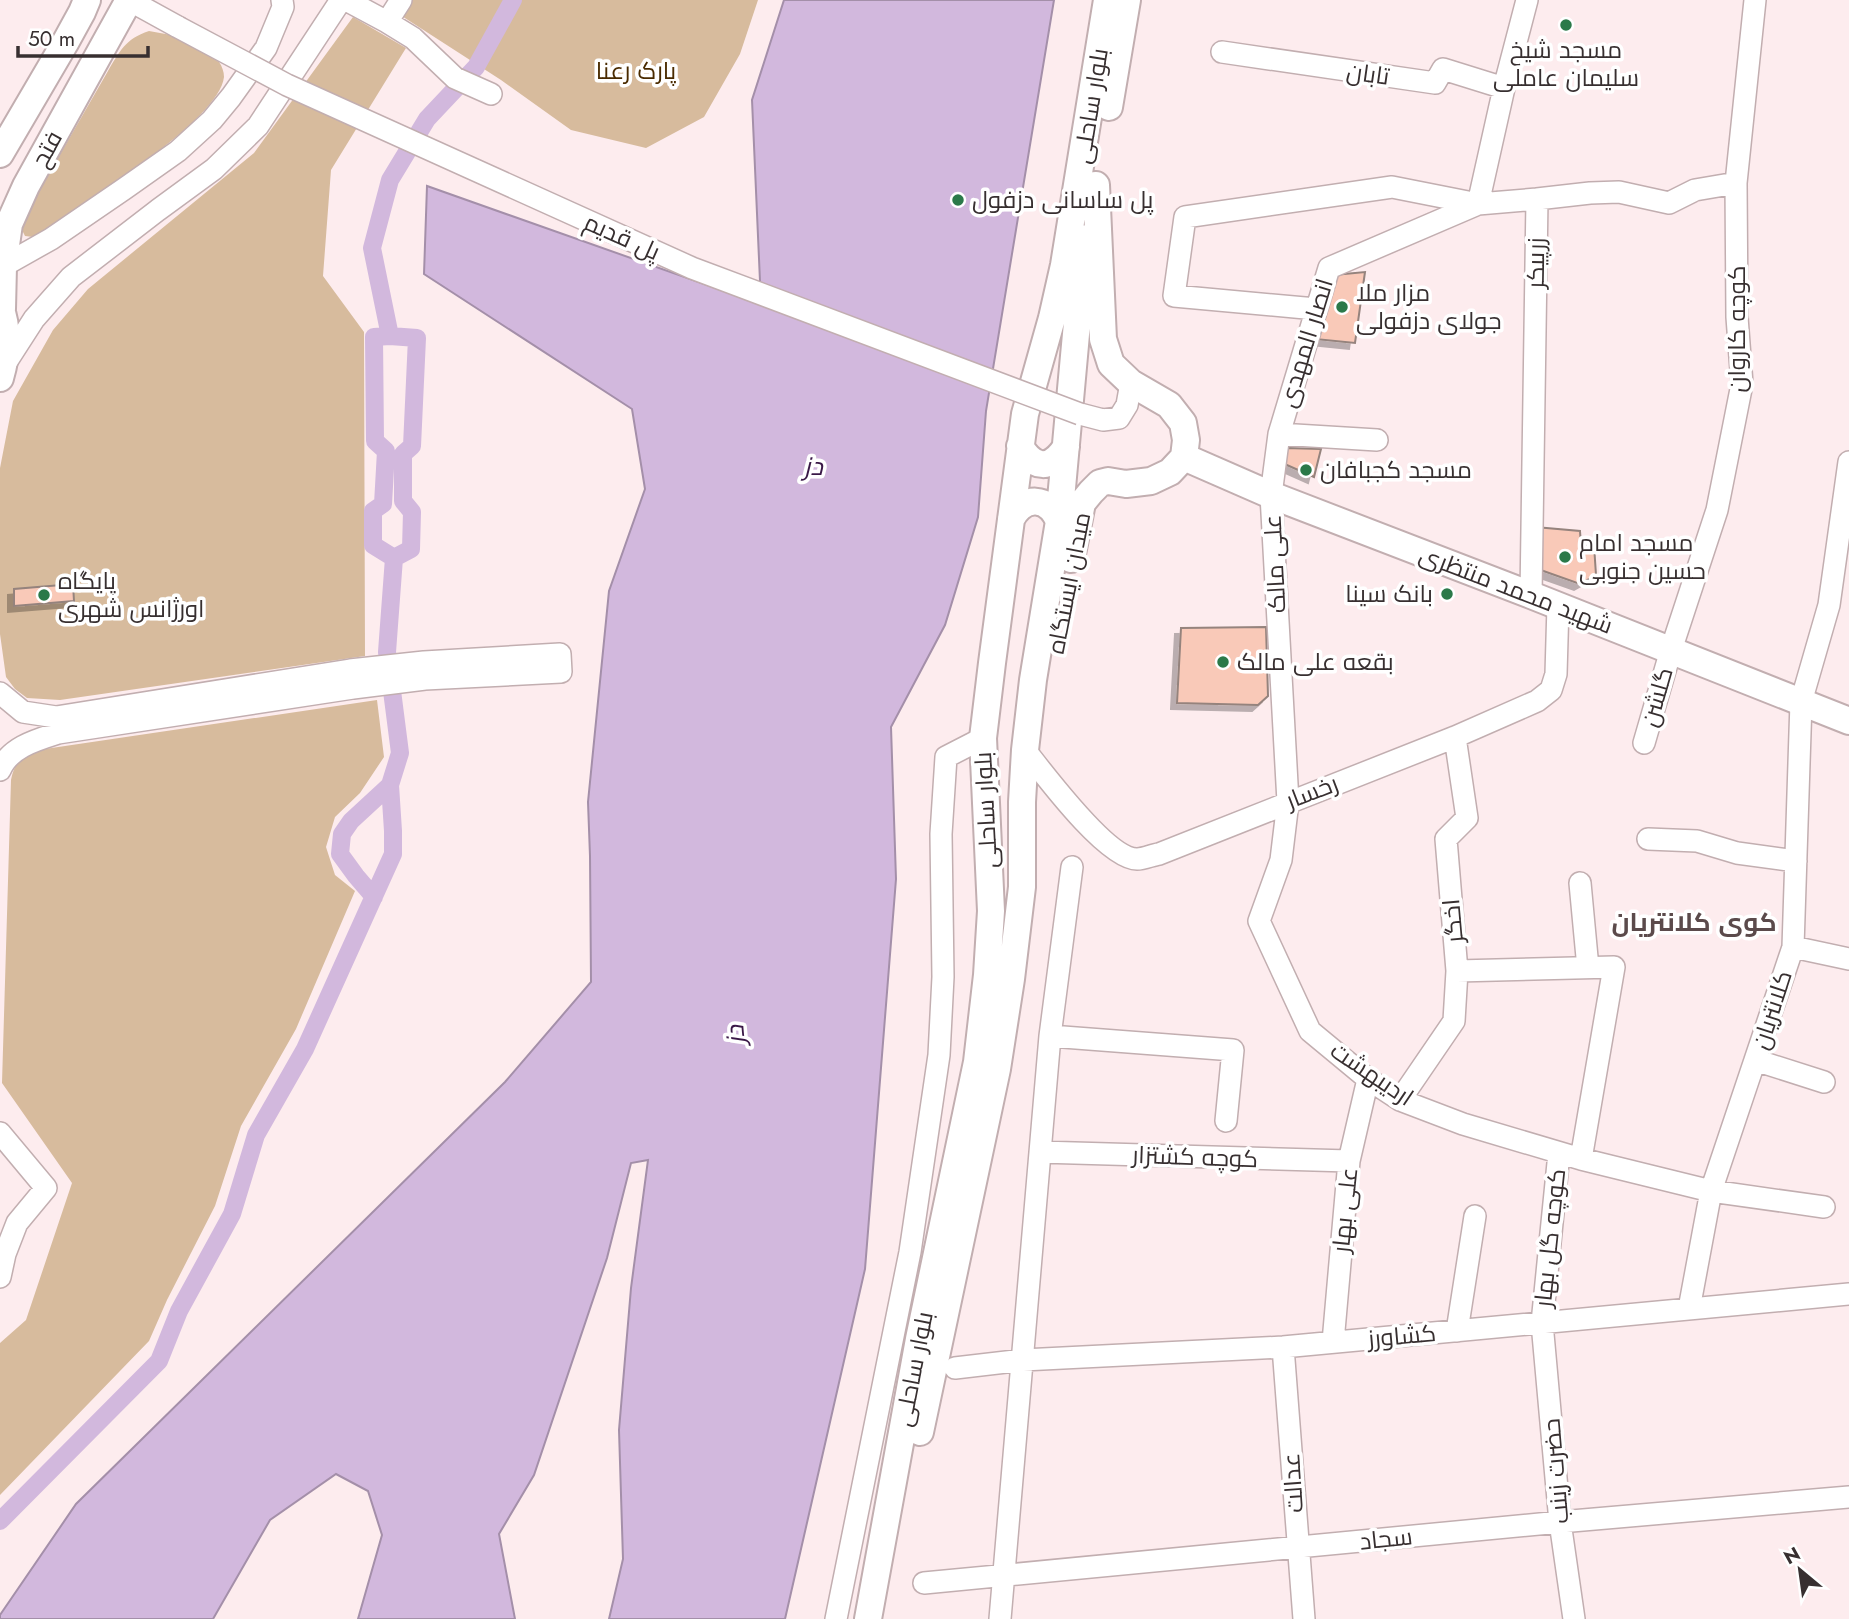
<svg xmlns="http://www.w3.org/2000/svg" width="1849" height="1619" viewBox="0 0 1849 1619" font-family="Jost,Cairo,sans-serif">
	<defs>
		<filter id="shadow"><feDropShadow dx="-6" dy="6" stdDeviation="0" flood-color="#0004"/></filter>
	</defs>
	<rect width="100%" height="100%" fill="#fdecee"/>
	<!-- green -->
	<path fill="#d7bb9d" d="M401,0h357l-18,54 -36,63 -58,31 -75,-18 -70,-50 -107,-69z
		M353,17l53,31 -75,122 -8,106 41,56 1,324 -305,44 -33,-2 -12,-9 -9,-12 -6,-43v-166l13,-67 40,-71 35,-41 166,-136z
		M149,31l22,4 48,27c3,4 5,10 5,15 -5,44 -137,123 -174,150l-17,10 -8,-1 -4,-8 3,-11 84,-146c12,-20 17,-32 41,-40z
		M377,700l7,57 -24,36 -25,24 -9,30 9,28 20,16 -59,138 -55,97 -26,80 -48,94 -18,41 -149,154v-152l26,-23 46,-137 -70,-100 9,-303c4,-19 10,-22 27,-30z"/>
	<!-- water -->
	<path fill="#d2b8dd" stroke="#a48fa9" stroke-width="2" d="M784,0h270l-68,411 -8,106 -33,108 -54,102 5,152 -31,390 -80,350h-176l14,-60 -4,-129 12,-142 17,-128 -17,3 -24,95 -73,217 -35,59 16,85h-157l24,-84 -14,-44 -32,-17 -66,46 -57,99h-213v-4l76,-111 429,-422 86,-100 -1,-126 -2,-54 21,-211 36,-102 -13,-80 -208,-135 3,-88 334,118 -9,-204z"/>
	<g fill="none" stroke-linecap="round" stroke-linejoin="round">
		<!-- canal -->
		<path stroke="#d2b8dd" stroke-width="18" d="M390,336l-16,1 1,104 11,10 -3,53 -10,7v34l21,13
			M374,897l-18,-21 -16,-22 2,-20 9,-13 39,-36
			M0,1521l159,-160 20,-50 53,-97 24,-79 49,-86 88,-195v-23l-3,-46 10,-32 -13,-101 7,-94 17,-9 1,-37 -9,-11v-47l9,-8 5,-108 -27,-2 -18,-88 18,-68 37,-61 49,-52 37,-67"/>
	</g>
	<!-- building -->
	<path fill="#f9c9b8" stroke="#95837d" stroke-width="2" filter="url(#shadow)" d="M1365,272l-10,71 -40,-4 19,-64z
		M1285,448l36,1 -7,28 -34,-15z
		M1535,527l45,4 1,15 13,-1 2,30 -16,9 -45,-16z
		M73,584l1,17 -60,5v-17z
		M1266,627l2,69 -10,9 -81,-2 4,-75z"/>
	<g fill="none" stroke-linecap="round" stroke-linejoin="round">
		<defs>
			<path id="minor" d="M129,0l49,27
				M346,0l41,22 26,16 42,40 36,16
				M1527,0l-23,88 -26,116 59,-5 -6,396
				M387,22l14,-22
				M1222,52l213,31 8,-14 61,19
				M1537,199l53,-6 29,-1 50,11 26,-13 41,-7
				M1478,204l-149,64 -50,166 -8,61 17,307 -7,58 -22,61 51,110 58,48 32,21 63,24 118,35 130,32 113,16
				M3,266l48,-27 73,-50 54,-38 34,-31 19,-23 35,-49 17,-41 -1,-7
				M1316,309l-142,-13 11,-79 207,-30 86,17
				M5,364l29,-45 37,-42 87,-67 56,-41 44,-43 83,-126
				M1080,414l23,6 16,-2 8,-13 4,-22
				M1279,434l98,6
				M0,693l23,19 33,5 294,-47 74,-8 136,-8 1,18 -136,7 -72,9 -295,45c-22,7 -48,14 -58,37
				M1644,743l27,-93 46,-140 25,-126 -5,-67 -1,-134 19,-183
				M1025,750c19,24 82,109 112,109 7,0 15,-4 22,-5l296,-117 82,-36 14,-11 5,-16 2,-69
				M1648,839l49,2 40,12 59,8
				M1580,883l8,85
				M1793,947l56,12
				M1457,971l157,-4 -33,192
				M1050,1036l183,14 -7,71
				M1755,1060l69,22
				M1400,1100l54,-79 3,-50 -11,-132 21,-21 -12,-81
				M0,1133l46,55 -29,35 -12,31 -5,23
				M1040,1152l309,9
				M1559,1153l-17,170 18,199 14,97
				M1689,1309l22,-118 82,-244 8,-245 28,-97 20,-143
				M1457,1331l18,-115
				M1333,1342l16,-181 19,-82
				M1283,1347l21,272
				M955,1368l68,-8 260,-13 566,-53
				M924,1583l636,-61 289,-25
				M836,1619l74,-367 29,-197 4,-78 -2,-143 5,-77 37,-19
				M1000,1619l50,-583 22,-169"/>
			<path id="major" d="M1109,107l18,-107
				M0,154l65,-111 17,-31 5,-12
				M0,307c9,23 7,47 0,71
				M2,309l1,-43 6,-42 17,-38 103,-186
				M1020,446c14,24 31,24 46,1
				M1184,457l87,38 260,100 318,126
				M1011,519c13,-24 37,-23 48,2
				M1071,559l11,-56 9,-11 9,-9 8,-2 18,3 25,-3 19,-9 14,-15 2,-17 -3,-17 -14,-18 -38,-22 -20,-19 -8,-25 -7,-154
				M920,1432l77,-363 14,-90 11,-92v-85l3,-52 8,-70 26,-159 23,-253 5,-30
				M868,1619l51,-280 58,-277 10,-87 4,-64 -8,-173 9,-75 33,-249 27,-96 12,-53 43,-265"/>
		</defs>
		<!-- minor casing -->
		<use href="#minor" stroke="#c2aeb0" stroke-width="24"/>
		<!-- major casing -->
		<use href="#major" stroke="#c2aeb0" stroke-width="30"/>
		<!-- minor -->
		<use href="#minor" stroke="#fff" stroke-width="21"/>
		<!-- major -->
		<use href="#major" stroke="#fff" stroke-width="26"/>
		<defs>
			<path id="minor-bridge" d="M178,27l109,58 405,183 388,146"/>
		</defs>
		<!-- minor-bridge casing -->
		<use href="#minor-bridge" stroke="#c2aeb0" stroke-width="24" stroke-linecap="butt"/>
		<!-- minor-bridge -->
		<use href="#minor-bridge" stroke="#fff" stroke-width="21"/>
	</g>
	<!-- markers -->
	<g fill="#2b7949" stroke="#fff" stroke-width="2.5">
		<circle cx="1566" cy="25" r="7"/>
		<circle cx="958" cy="200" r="7"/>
		<circle cx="1342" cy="307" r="7"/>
		<circle cx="1306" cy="470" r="7"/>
		<circle cx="1565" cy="557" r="7"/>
		<circle cx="1447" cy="594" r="7"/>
		<circle cx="44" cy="595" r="7"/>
		<circle cx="1223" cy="662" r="7"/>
	</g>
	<g text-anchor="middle" stroke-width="7" stroke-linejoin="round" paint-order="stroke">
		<!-- poi labels -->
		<g font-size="24" fill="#372f30" stroke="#fff" text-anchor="start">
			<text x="1566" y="58" text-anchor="middle">مسجد شیخ<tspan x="1566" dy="28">سلیمان عاملی</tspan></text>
			<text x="972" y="208">پل ساسانی دزفول</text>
			<text x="1356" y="301">مزار ملا<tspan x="1356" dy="28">جولای دزفولی</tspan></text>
			<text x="1320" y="478">مسجد کجبافان</text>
			<text x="1579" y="551">مسجد امام<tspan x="1579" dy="28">حسین جنوبی</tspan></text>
			<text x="58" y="589">پایگاه<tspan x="58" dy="28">اورژانس شهری</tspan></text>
			<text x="1433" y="602" text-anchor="end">بانک سینا</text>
			<text x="1237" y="670">بقعه علی مالک</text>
		</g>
		<!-- park labels -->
		<g font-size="24" fill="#4a2b00" stroke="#fff">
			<text x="636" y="79">پارک رعنا</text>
		</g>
		<!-- street labels -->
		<g font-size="24" fill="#372f30" stroke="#fff">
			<text transform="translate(1368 74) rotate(8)" y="8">تابان</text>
			<text transform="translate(1091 106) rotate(-81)" y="8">بلوار ساحلی</text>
			<text transform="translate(47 149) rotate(-61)" y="8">فتح</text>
			<text transform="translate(622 237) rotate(24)" y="8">پل قدیم</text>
			<text transform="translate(1536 263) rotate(-89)" y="8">زرپیکر</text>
			<text transform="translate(1737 329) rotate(-90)" y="8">کوچه کاروان</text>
			<text transform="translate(1306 343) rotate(-73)" y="8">انصار المهدی</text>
			<text transform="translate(1275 564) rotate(-93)" y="8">علی مالک</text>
			<text transform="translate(1069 583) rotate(-79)" y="8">میدان ایستگاه</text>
			<text transform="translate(1516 590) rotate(21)" y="8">شهید محمد منتظری</text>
			<text transform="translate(1657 697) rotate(-74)" y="8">گلشن</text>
			<text transform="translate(1312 792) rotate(-21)" y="8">رخسار</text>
			<text transform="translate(986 810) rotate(-93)" y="8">بلوار ساحلی</text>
			<text transform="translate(1453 921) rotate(-95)" y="8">اخگر</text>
			<text transform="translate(1772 1010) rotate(-72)" y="8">کلانتریان</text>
			<text transform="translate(1372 1074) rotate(34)" y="8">اردیبهشت</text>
			<text transform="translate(1195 1157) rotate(2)" y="8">کوچه کشتزار</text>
			<text transform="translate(1345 1210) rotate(-84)" y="8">علی بهار</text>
			<text transform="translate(1550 1238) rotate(-84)" y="8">کوچه گل بهار</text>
			<text transform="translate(1402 1336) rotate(-5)" y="8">کشاورز</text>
			<text transform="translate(914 1369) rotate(-79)" y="8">بلوار ساحلی</text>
			<text transform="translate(1556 1471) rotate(-95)" y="8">حضرت زینب</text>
			<text transform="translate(1293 1483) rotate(-94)" y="8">عدالت</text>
			<text transform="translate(1386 1539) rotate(-6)" y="8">سجاد</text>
		</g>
		<!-- water labels -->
		<g font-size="26" font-style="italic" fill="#3a1847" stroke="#fff">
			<text x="813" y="475">دز</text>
			<text transform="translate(735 1035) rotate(-95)" y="9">دز</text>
		</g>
		<!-- neighbourhood labels -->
		<g font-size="26" font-weight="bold" fill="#5b4a4b" stroke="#fff">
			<text x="1694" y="931">کوی کلانتریان</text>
		</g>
	</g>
	<!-- north arrow -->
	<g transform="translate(1800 1570) rotate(331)" stroke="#ffffff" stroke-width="5" paint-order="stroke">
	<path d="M0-5L12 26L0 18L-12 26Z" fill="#372f30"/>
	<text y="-10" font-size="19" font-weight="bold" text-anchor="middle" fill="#372f30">N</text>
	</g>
	<!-- scale -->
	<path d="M18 46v10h130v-10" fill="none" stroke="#372f30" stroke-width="3.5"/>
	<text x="28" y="46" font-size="21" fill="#372f30" stroke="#ffffff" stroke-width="5" paint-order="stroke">50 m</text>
</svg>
